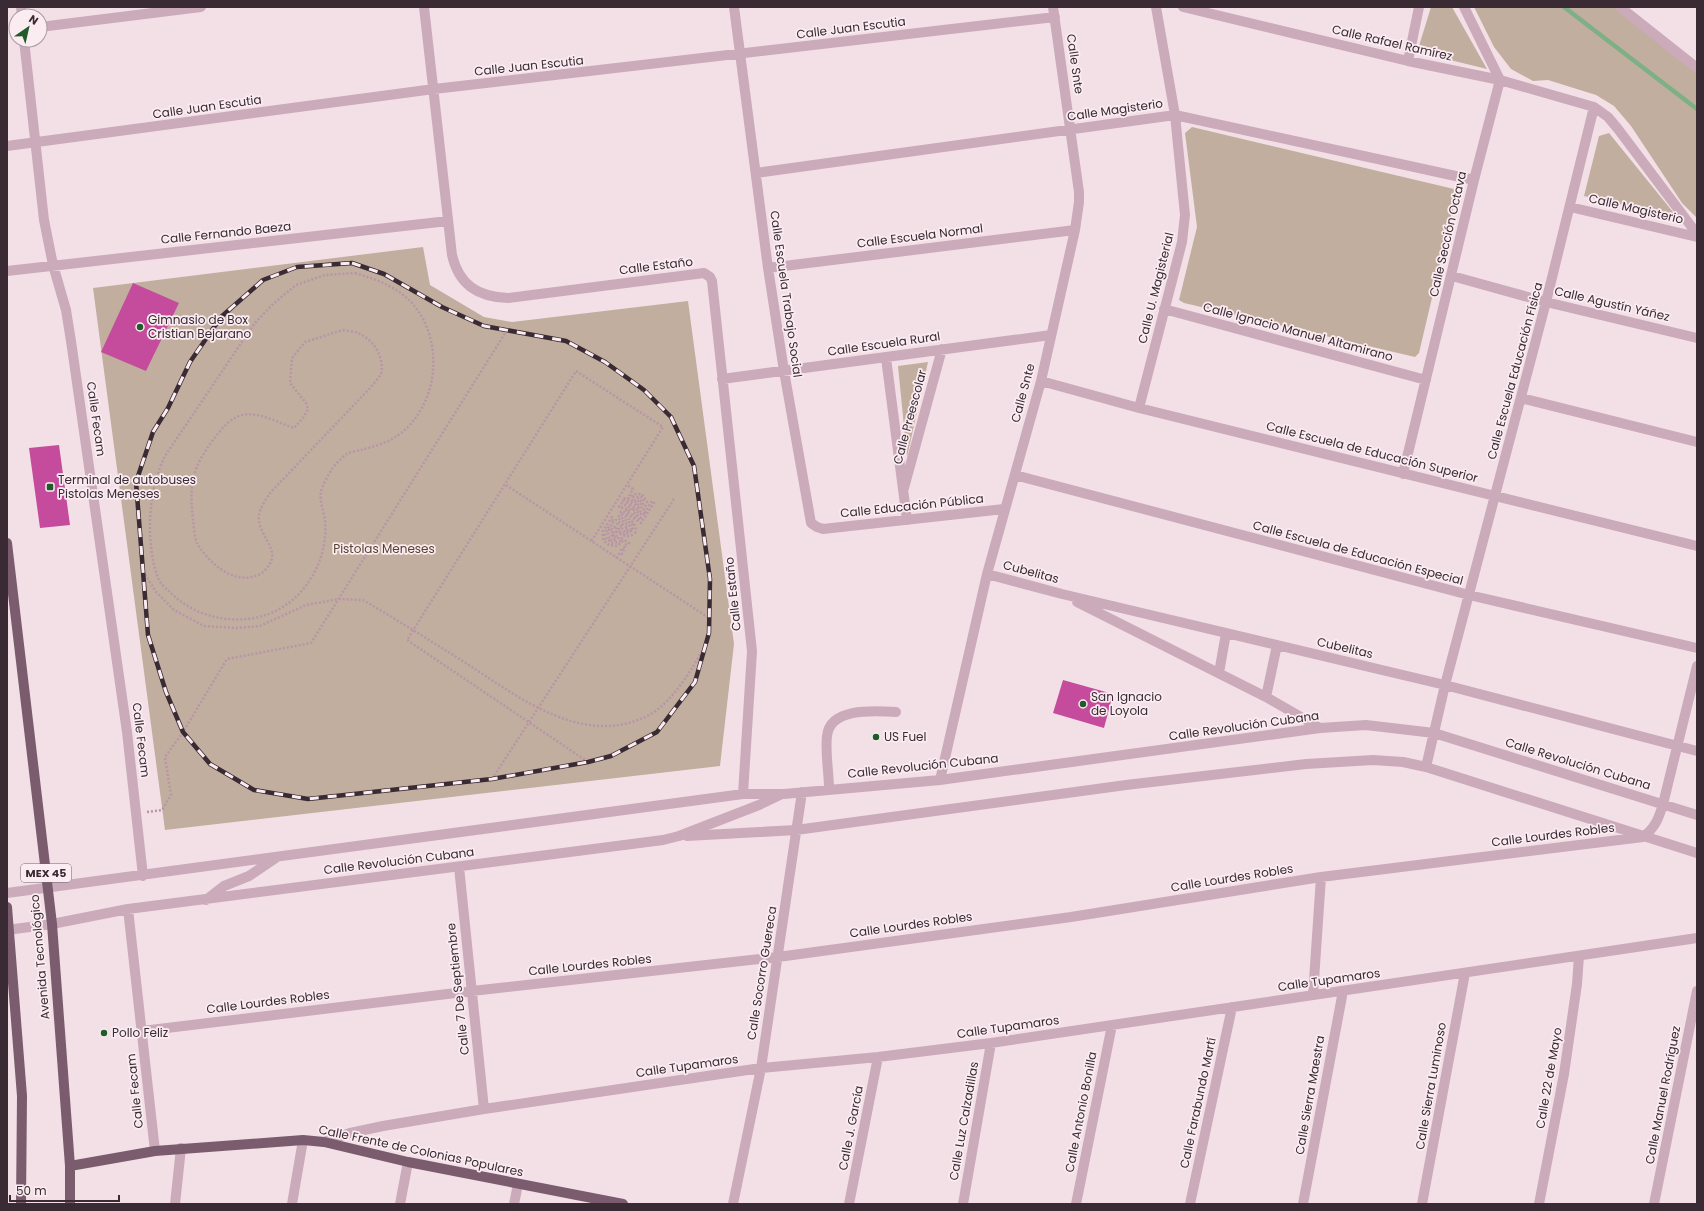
<svg xmlns="http://www.w3.org/2000/svg" width="1704" height="1211" viewBox="0 0 1704 1211" font-family="Poppins,sans-serif">
	<rect width="100%" height="100%" fill="#f3e0e7"/>
	<!-- green -->
	<path fill="#c2ae9f" d="M1431,7h21l35,62 -66,-16 -2,-7z
		M1474,7h140l83,63v148l-15,-15 -51,-77 -17,-20 -18,-11 -48,-15 -15,1 -22,-12 -17,-22z
		M1192,127l262,62 2,7 -37,157 -4,4 -231,-54 -5,-3 18,-73 -12,-94z
		M1609,133l68,84 -93,-21 15,-60z
		M423,247l7,38 54,32 28,5 176,-21 46,343 -14,122 -555,64 -72,-542z
		M928,362l-21,95 -9,-91z"/>
	<g fill="none" stroke-linecap="round" stroke-linejoin="round">
		<!-- stream -->
		<path stroke="#7eb085" stroke-width="4.5" d="M1564,7l133,102"/>
	</g>
	<!-- building -->
	<path fill="#c54c9d" d="M133,283l46,20 -33,68 -45,-19z
		M59,445l11,80 -30,3 -11,-80z
		M1063,680l50,14 -9,34 -51,-15z"/>
	<g fill="none" stroke-linecap="round" stroke-linejoin="round">
		<!-- path -->
		<path stroke="#b795a6" stroke-width="2.5" stroke-dasharray="2 2" stroke-linecap="butt" d="M355,273c20,6 38,12 54,27 37,37 31,106 -12,136 -10,7 -25,11 -36,14 -4,1 -11,2 -14,4 -5,3 -12,11 -15,15 -4,6 -10,17 -11,23 -2,8 3,20 4,28 3,31 -11,63 -35,82 -36,28 -91,21 -121,-11 -4,-3 -9,-8 -11,-13 -13,-36 -10,-88 7,-122l89,-132 19,-20 23,-19 29,-10z
			M343,330c4,1 11,1 15,3 15,6 27,24 23,41 -2,4 -7,9 -10,13l-101,106c-4,6 -10,15 -11,22 -3,22 28,36 4,57 -2,2 -5,3 -8,4 -23,8 -47,-14 -58,-33 -3,-6 -3,-17 -4,-24 -4,-34 -1,-51 20,-79 8,-10 15,-21 29,-25 17,-4 36,8 52,13l9,-10 5,-9 -2,-6 -16,-20 2,-25 13,-16z
			M506,485l203,133
			M634,501l4,-3 4,4 -5,8
			M627,509l-8,-2 3,-4 10,6 -1,2 -4,-2 -1,2 14,9 1,-2 -8,-6 1,-2 8,5 2,-1 -21,-14 1,-2 13,8 2,-4 -1,-2 -3,2 -7,-4 5,-9 -6,-4
			M616,558l4,-5 2,1 -1,-4 1,-2 2,2 1,-6 2,1 2,-2 -5,-3 -7,6 -8,-1 -6,-5v-9l9,-14 1,2 -1,4 4,-3 12,8 -4,2 1,2 6,-2 -1,-4 -12,-8 1,-2 13,8 1,6 -8,4 -5,-2 3,-5 -6,-3 -3,3 -4,-2 -5,8 1,6 7,4 8,-2 1,-2 -2,-2 -7,4 -4,-2 -1,-7 2,-4 3,2 -2,4 2,4 4,-1 -2,-3 -2,1 4,-8 2,2 -2,3c6,4 12,6 18,1 4,-10 -8,-15 -15,-20l2,-2 19,12 13,-20 -2,-2 -7,11 -2,-1 4,-9 -5,-8h-8l-3,3h11l2,4 -4,10
			M143,571l13,21 18,18 30,16 33,2 23,-2 46,-21 33,-6 24,1c33,19 66,40 98,60 54,34 121,90 188,55 23,-12 43,-46 55,-67
			M588,762l-181,-122 169,-269 87,56 -72,115
			M492,779l182,-280
			M147,812l15,-2 9,-15 -6,-38 18,-25 44,-73 84,-16 196,-313"/>
		<!-- minor -->
		<path stroke="#cbabba" stroke-width="10" d="M21,7l1,9
			M424,7l28,248c7,30 26,42 56,43l196,-25 6,4 2,4 40,370 -9,143
			M734,7l34,261 16,103 27,152 6,4 6,2 181,-20
			M1183,7l225,54 92,19 94,27 14,10 10,12 79,105
			M1620,7l77,61
			M40,27l161,-20
			M24,40l20,180 9,45 13,45 5,31 56,391 16,144
			M1408,61l11,-54
			M1594,107l-48,195 -101,383 -19,82 271,86
			M7,146l427,-57 621,-72
			M756,173l419,-58 299,65
			M1570,207l127,30
			M768,268l307,-38
			M7,271l441,-50
			M1452,276l94,26 151,36
			M1164,309l262,71
			M886,358l21,162
			M722,379l329,-44
			M1041,381l98,27 558,138
			M1521,398l176,44
			M1139,408l43,-166 3,-27 -10,-100 -19,-108
			M1403,474l71,-294 26,-100 -36,-73
			M1015,475l454,120 228,53
			M904,488l38,-139
			M987,574l75,20 383,91 252,66
			M1077,602l189,95 54,31
			M1219,673l7,-40
			M1266,697l11,-52
			M940,780l47,-206 54,-193 34,-151 4,-28v-10l-26,-185
			M829,789c0,-17 -4,-36 -2,-53 3,-29 48,-25 69,-24
			M687,836l109,-6 330,-45 180,-21 67,-4 30,2 23,5
			M459,867l25,242
			M7,893l736,-99h41l156,-14 380,-52 46,-3 68,8 263,82
			M206,900l18,-14 25,-10 28,-19
			M128,909l27,242
			M7,930l45,-6 76,-15 535,-69 16,-4 80,-31 23,-11
			M1313,995l8,-118
			M142,1031l330,-40 306,-34 293,-40 250,-40 322,-40c12,-9 16,-19 20,-33l34,-138
			M324,1142l26,-9 33,-7 101,-17 277,-41 117,-11 113,-14 706,-105
			M175,1204l6,-56
			M292,1204l11,-64
			M400,1204l8,-42
			M514,1204l4,-20
			M733,1204l28,-136 41,-276
			M849,1204l29,-147
			M963,1204l28,-161
			M1076,1204l36,-179
			M1190,1204l42,-197
			M1303,1204l40,-213
			M1422,1204l43,-231
			M1539,1204l25,-130 13,-90 2,-28
			M1654,1204l43,-213"/>
		<!-- major -->
		<path stroke="#7b5c6e" stroke-width="10" d="M7,543l45,381 18,242v38
			M7,907l15,189 -1,108
			M70,1166l85,-15 148,-11 21,2 84,20 215,42"/>
		<defs>
			<path id="rail" d="M352,263l32,11 58,33 42,19 82,15 39,21 39,28 27,27 23,49 16,113 -1,54 -14,49 -38,50 -46,24 -23,6 -96,17 -184,20 -54,-9 -44,-26 -27,-32 -17,-40 -18,-57 -12,-153 17,-50 15,-24 22,-46 31,-45 42,-37 34,-13z"/>
		</defs>
		<!-- rail casing -->
		<use href="#rail" stroke="#392a33" stroke-width="4.5"/>
		<!-- rail -->
		<use href="#rail" stroke="#faecf1" stroke-width="3" stroke-dasharray="9" stroke-linecap="butt"/>
	</g>
	<!-- markers -->
	<g fill="#205b29" stroke="#faecf1" stroke-width="1.5">
		<circle cx="140" cy="327" r="4"/>
		<rect x="46" y="483" width="8" height="8" rx="2"/>
		<circle cx="1083" cy="704" r="4"/>
		<circle cx="876" cy="737" r="4"/>
		<circle cx="104" cy="1033" r="4"/>
	</g>
	<g text-anchor="middle" stroke-width="3.5" stroke-linejoin="round" paint-order="stroke">
		<!-- shield labels -->
		<rect fill="#faecf1" stroke="#73646c" stroke-width="1" x="21" y="864" width="50" height="18" rx="3"/>
		<g font-size="11" font-weight="bold" fill="#392a33">
			<text x="46" y="877">MEX 45</text>
		</g>
		<!-- street labels -->
		<g font-size="12" fill="#392a33" stroke="#faecf1">
			<text transform="translate(851 28) rotate(-7)" y="4">Calle Juan Escutia</text>
			<text transform="translate(1392 43) rotate(13)" y="4">Calle Rafael Ramírez</text>
			<text transform="translate(1075 64) rotate(82)" y="4">Calle Snte</text>
			<text transform="translate(529 66) rotate(-6)" y="4">Calle Juan Escutia</text>
			<text transform="translate(207 107) rotate(-8)" y="4">Calle Juan Escutia</text>
			<text transform="translate(1115 110) rotate(-8)" y="4">Calle Magisterio</text>
			<text transform="translate(1636 209) rotate(13)" y="4">Calle Magisterio</text>
			<text transform="translate(226 233) rotate(-6)" y="4">Calle Fernando Baeza</text>
			<text transform="translate(1448 234) rotate(-77)" y="4">Calle Sección Octava</text>
			<text transform="translate(920 236) rotate(-7)" y="4">Calle Escuela Normal</text>
			<text transform="translate(656 266) rotate(-7)" y="4">Calle Estaño</text>
			<text transform="translate(1156 288) rotate(-76)" y="4">Calle U. Magisterial</text>
			<text transform="translate(786 294) rotate(82)" y="4">Calle Escuela Trabajo Social</text>
			<text transform="translate(1612 304) rotate(13)" y="4">Calle Agustín Yáñez</text>
			<text transform="translate(1298 332) rotate(15)" y="4">Calle Ignacio Manuel Altamirano</text>
			<text transform="translate(884 344) rotate(-8)" y="4">Calle Escuela Rural</text>
			<text transform="translate(1515 371) rotate(-75)" y="4">Calle Escuela Educación Física</text>
			<text transform="translate(1023 393) rotate(-75)" y="4">Calle Snte</text>
			<text transform="translate(910 417) rotate(-75)" y="4">Calle Preescolar</text>
			<text transform="translate(96 419) rotate(82)" y="4">Calle Fecam</text>
			<text transform="translate(1372 452) rotate(14)" y="4">Calle Escuela de Educación Superior</text>
			<text transform="translate(912 506) rotate(-6)" y="4">Calle Educación Pública</text>
			<text transform="translate(1358 553) rotate(15)" y="4">Calle Escuela de Educación Especial</text>
			<text transform="translate(1031 572) rotate(15)" y="4">Cubelitas</text>
			<text transform="translate(733 594) rotate(-96)" y="4">Calle Estaño</text>
			<text transform="translate(1345 648) rotate(13)" y="4">Cubelitas</text>
			<text transform="translate(1244 726) rotate(-8)" y="4">Calle Revolución Cubana</text>
			<text transform="translate(141 740) rotate(83)" y="4">Calle Fecam</text>
			<text transform="translate(1578 764) rotate(17)" y="4">Calle Revolución Cubana</text>
			<text transform="translate(923 766) rotate(-6)" y="4">Calle Revolución Cubana</text>
			<text transform="translate(1553 835) rotate(-7)" y="4">Calle Lourdes Robles</text>
			<text transform="translate(399 861) rotate(-7)" y="4">Calle Revolución Cubana</text>
			<text transform="translate(1232 878) rotate(-9)" y="4">Calle Lourdes Robles</text>
			<text transform="translate(911 925) rotate(-8)" y="4">Calle Lourdes Robles</text>
			<text transform="translate(40 957) rotate(-95)" y="4">Avenida Tecnológico</text>
			<text transform="translate(590 965) rotate(-6)" y="4">Calle Lourdes Robles</text>
			<text transform="translate(762 973) rotate(-81)" y="4">Calle Socorro Guereca</text>
			<text transform="translate(1329 980) rotate(-8)" y="4">Calle Tupamaros</text>
			<text transform="translate(458 989) rotate(-96)" y="4">Calle 7 De Septiembre</text>
			<text transform="translate(268 1002) rotate(-7)" y="4">Calle Lourdes Robles</text>
			<text transform="translate(1008 1027) rotate(-8)" y="4">Calle Tupamaros</text>
			<text transform="translate(687 1066) rotate(-8)" y="4">Calle Tupamaros</text>
			<text transform="translate(1549 1078) rotate(-80)" y="4">Calle 22 de Mayo</text>
			<text transform="translate(1431 1086) rotate(-80)" y="4">Calle Sierra Luminoso</text>
			<text transform="translate(135 1091) rotate(-96)" y="4">Calle Fecam</text>
			<text transform="translate(1310 1095) rotate(-80)" y="4">Calle Sierra Maestra</text>
			<text transform="translate(1663 1095) rotate(-79)" y="4">Calle Manuel Rodríguez</text>
			<text transform="translate(1198 1103) rotate(-78)" y="4">Calle Farabundo Martí</text>
			<text transform="translate(1081 1112) rotate(-79)" y="4">Calle Antonio Bonilla</text>
			<text transform="translate(964 1121) rotate(-80)" y="4">Calle Luz Calzadillas</text>
			<text transform="translate(851 1128) rotate(-79)" y="4">Calle J. García</text>
			<text transform="translate(421 1151) rotate(12)" y="4">Calle Frente de Colonias Populares</text>
		</g>
		<!-- poi labels -->
		<g font-size="12" fill="#392a33" stroke="#faecf1" text-anchor="start">
			<text x="148" y="324">Gimnasio de Box<tspan x="148" dy="14">Cristian Bejarano</tspan></text>
			<text x="58" y="484">Terminal de autobuses<tspan x="58" dy="14">Pistolas Meneses</tspan></text>
			<text x="1091" y="701">San Ignacio<tspan x="1091" dy="14">de Loyola</tspan></text>
			<text x="884" y="741">US Fuel</text>
			<text x="112" y="1037">Pollo Feliz</text>
		</g>
		<!-- park labels -->
		<g font-size="12" fill="#57412e" stroke="#faecf1">
			<text x="384" y="553">Pistolas Meneses</text>
		</g>
	</g>
	<!-- border -->
	<rect width="1704" height="1211" fill="none" stroke="#392a33" stroke-width="16"/>
	<!-- north arrow -->
	<g transform="translate(28 28) rotate(34)"><circle r="19" fill="#faecf1" stroke="#ad9ea5"/>
	<path d="M0-3L7 15L0 10L-7 15Z" fill="#205b29"/>
	<text y="-6" font-size="11" font-weight="bold" text-anchor="middle" fill="#392a33">N</text>
	</g>
	<!-- scale -->
	<path d="M10 1195v6h109v-6" fill="none" stroke="#392a33" stroke-width="2"/>
	<text x="16" y="1195" font-size="12" fill="#392a33" stroke="#faecf1" stroke-width="3" paint-order="stroke">50 m</text>
</svg>
